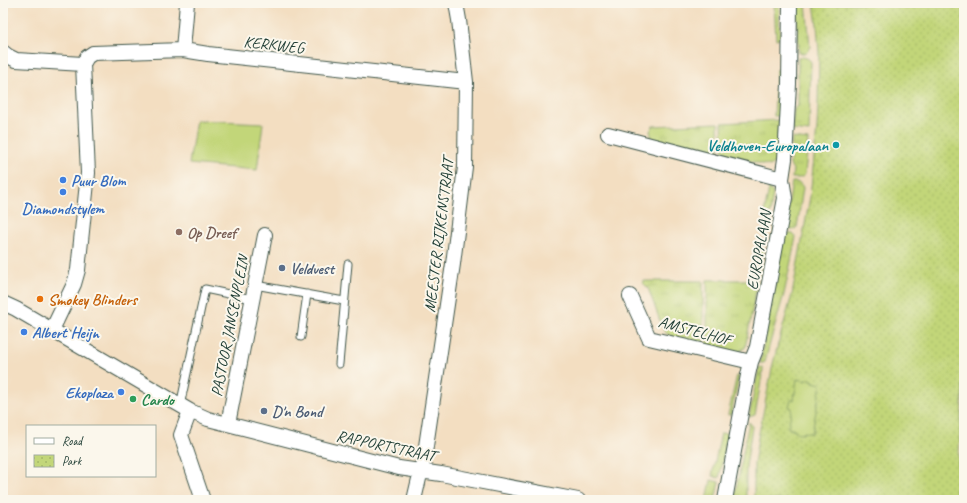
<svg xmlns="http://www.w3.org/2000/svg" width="967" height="503" viewBox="0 0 967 503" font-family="Caveat,sans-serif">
	<defs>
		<pattern id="grass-tufts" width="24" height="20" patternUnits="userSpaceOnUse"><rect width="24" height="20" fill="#c2d679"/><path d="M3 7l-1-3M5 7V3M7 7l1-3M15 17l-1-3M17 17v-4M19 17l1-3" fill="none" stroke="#a6b969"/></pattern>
		<pattern id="park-dots" width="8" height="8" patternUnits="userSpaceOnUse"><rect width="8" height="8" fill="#c2d679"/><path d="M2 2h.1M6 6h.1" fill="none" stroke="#a6b969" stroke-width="1.8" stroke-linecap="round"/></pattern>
	</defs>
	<rect width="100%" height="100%" fill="#fbf7ec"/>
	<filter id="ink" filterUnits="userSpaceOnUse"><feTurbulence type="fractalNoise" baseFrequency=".025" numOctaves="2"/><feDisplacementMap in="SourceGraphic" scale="8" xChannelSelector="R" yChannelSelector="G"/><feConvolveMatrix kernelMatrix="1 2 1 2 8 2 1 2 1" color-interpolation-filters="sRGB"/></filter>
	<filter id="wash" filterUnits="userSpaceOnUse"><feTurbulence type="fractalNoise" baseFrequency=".012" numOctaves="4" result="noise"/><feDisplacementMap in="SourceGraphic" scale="16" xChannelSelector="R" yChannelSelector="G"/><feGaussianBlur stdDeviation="0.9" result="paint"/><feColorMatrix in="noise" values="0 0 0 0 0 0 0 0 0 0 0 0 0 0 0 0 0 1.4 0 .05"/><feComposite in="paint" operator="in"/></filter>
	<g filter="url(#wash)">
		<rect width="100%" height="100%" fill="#f3dec1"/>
		<!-- grass -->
		<path fill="url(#grass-tufts)" stroke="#708a56" d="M774,3h5l1,35 -4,1z
			M796,3h10l4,44c-1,6 -6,6 -11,6z
			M798,57c5,0 10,0 13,5l-1,32 -1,38 -17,-2 2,-21 4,-3z
			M776,70h5l-1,46h-6z
			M779,120l-3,41 -6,5 -47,-12 -1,-31z
			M718,123l1,30 -56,-13 -2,3 -9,-4 -2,-8 3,-5z
			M792,138l16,2 -3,34c-3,5 -8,4 -13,4l1,-9 -3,-4z
			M792,182c5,0 9,0 11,6l-6,39 -4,3 -8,-1z
			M767,184l1,1 5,8 -3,21h-6l5,-26z
			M784,233l9,1 3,3 -12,57 -14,49 -5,19 -2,1h-3z
			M758,250h6l-6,26h-6z
			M707,280h51l-13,68 -4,2 -1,4 -33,-7z
			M643,281h60v64l-34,-9 -6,-7 -15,-41 -5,-5z
			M759,367l4,1v2l-8,45 -6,2z
			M737,375l2,2 -8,38h-3z
			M749,422l2,2 1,3 -6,39v34h-12z
			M721,433l7,1 -9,44 -7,-2z
			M711,480l8,2 -4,18h-8z"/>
		<!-- park -->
		<path fill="url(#park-dots)" stroke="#708a56" d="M814,3h150v367l-8,130h-202v-36l4,-26 15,-74 5,-20 14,-49 18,-98 7,-69 1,-23 1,-52 -2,-28z"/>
		<!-- pitch -->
		<path fill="#c2d679" stroke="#708a56" d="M196,120l67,3 -6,47 -68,-6z
			M797,379l9,2v-2l7,1v2l8,2 -9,49 -8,-1 -1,2 -7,-2v-2l-8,-2 4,-20 -3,-1 2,-7h3z"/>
	</g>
	<g filter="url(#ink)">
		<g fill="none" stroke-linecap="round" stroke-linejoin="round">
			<defs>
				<path id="lane" d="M255,285l89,16
					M301,337l6,-43
					M339,364l9,-100
					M180,406l25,-117 47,10"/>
				<path id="street" d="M183,50l4,-47
					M3,52l5,4 8,4 67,4
					M608,134l174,45
					M630,296l19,42 102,24
					M3,303l13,6 174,102 18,8 191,49 42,6 137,26
					M52,330l22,-46 4,-14 10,-97 -5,-109 4,-7 6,-4 90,-3 25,4 258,28
					M190,411l-9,24 22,65
					M228,424l37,-189
					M414,500l11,-47 28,-189 12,-97 1,-85 -7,-62 -3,-17
					M725,500l23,-125 3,-13 6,-15 28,-149 -3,-19 3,-20 4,-75 1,-81"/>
			</defs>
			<!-- lane casing -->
			<use href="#lane" stroke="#3f5549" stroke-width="9"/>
			<!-- street casing -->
			<use href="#street" stroke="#3f5549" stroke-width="16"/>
			<!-- lane -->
			<use href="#lane" stroke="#fff" stroke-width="7"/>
			<!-- street -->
			<use href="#street" stroke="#fff" stroke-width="14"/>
		</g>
	</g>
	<!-- markers -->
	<circle fill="#0f9aa8" stroke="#fbf7ec" stroke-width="1.5" cx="836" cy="145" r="4"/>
	<g fill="#3f7fe0" stroke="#fbf7ec" stroke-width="1.5">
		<circle cx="63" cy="180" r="4"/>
		<circle cx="63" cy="192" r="4"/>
		<circle cx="24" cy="332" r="4"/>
		<circle cx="121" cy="392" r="4"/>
	</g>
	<circle fill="#8d6e63" stroke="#fbf7ec" stroke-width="1.5" cx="179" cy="232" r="4"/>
	<g fill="#5c6f8a" stroke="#fbf7ec" stroke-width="1.5">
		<circle cx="282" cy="268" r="4"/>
		<circle cx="264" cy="411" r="4"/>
	</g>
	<circle fill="#e8710a" stroke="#fbf7ec" stroke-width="1.5" cx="40" cy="299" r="4"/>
	<circle fill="#2e9e5b" stroke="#fbf7ec" stroke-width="1.5" cx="133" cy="399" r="4"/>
	<g text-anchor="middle" stroke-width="4" stroke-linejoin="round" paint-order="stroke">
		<!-- street labels -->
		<g font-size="16" fill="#1f3d34" stroke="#fbf7ec">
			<text transform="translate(274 44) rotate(6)" y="6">KERKWEG</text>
			<text transform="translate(438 235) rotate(-83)" y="6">MEESTER RIJKENSTRAAT</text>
			<text transform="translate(758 250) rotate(-80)" y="6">EUROPALAAN</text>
			<text transform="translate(229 326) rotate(-79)" y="6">PASTOOR JANSENPLEIN</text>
			<text transform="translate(695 330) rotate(15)" y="6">AMSTELHOF</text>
			<text transform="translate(386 445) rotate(12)" y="6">RAPPORTSTRAAT</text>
		</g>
		<!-- culture labels -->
		<g font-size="16" font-weight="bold" fill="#0d838f" stroke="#fbf7ec" text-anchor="end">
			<text x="828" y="151">Veldhoven-Europalaan</text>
		</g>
		<!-- shop labels -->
		<g font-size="16" font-weight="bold" fill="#366cbe" stroke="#fbf7ec" text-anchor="start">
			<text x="71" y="186">Puur Blom</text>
			<text x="63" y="214" text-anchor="middle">Diamondstylem</text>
			<text x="32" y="338">Albert Heijn</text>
			<text x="113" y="398" text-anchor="end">Ekoplaza</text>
		</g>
		<!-- education labels -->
		<g font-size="16" font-weight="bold" fill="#785e54" stroke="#fbf7ec" text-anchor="start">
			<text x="187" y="238">Op Dreef</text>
		</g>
		<!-- service labels -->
		<g font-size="16" font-weight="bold" fill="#4e5e75" stroke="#fbf7ec" text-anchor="start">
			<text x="290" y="274">Veldvest</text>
			<text x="272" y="417">D'n Bond</text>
		</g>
		<!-- food labels -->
		<g font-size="16" font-weight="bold" fill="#c56008" stroke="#fbf7ec" text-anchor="start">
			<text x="48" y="305">Smokey Blinders</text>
		</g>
		<!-- leisure labels -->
		<g font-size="16" font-weight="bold" fill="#27864d" stroke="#fbf7ec" text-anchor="start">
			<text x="141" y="405">Cardo</text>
		</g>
	</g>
	<!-- margin -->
	<rect width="967" height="503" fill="none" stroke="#fbf7ec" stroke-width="16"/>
	<!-- legend -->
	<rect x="26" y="425" width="130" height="52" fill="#fbf7ec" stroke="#a3ada2"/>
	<rect x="34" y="438" width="20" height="6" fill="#ffffff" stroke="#a3ada2"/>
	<text x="62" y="445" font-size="12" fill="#1f3d34">Road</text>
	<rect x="34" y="455" width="20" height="12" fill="url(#park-dots)" stroke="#a3ada2"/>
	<text x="62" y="465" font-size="12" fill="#1f3d34">Park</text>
</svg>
